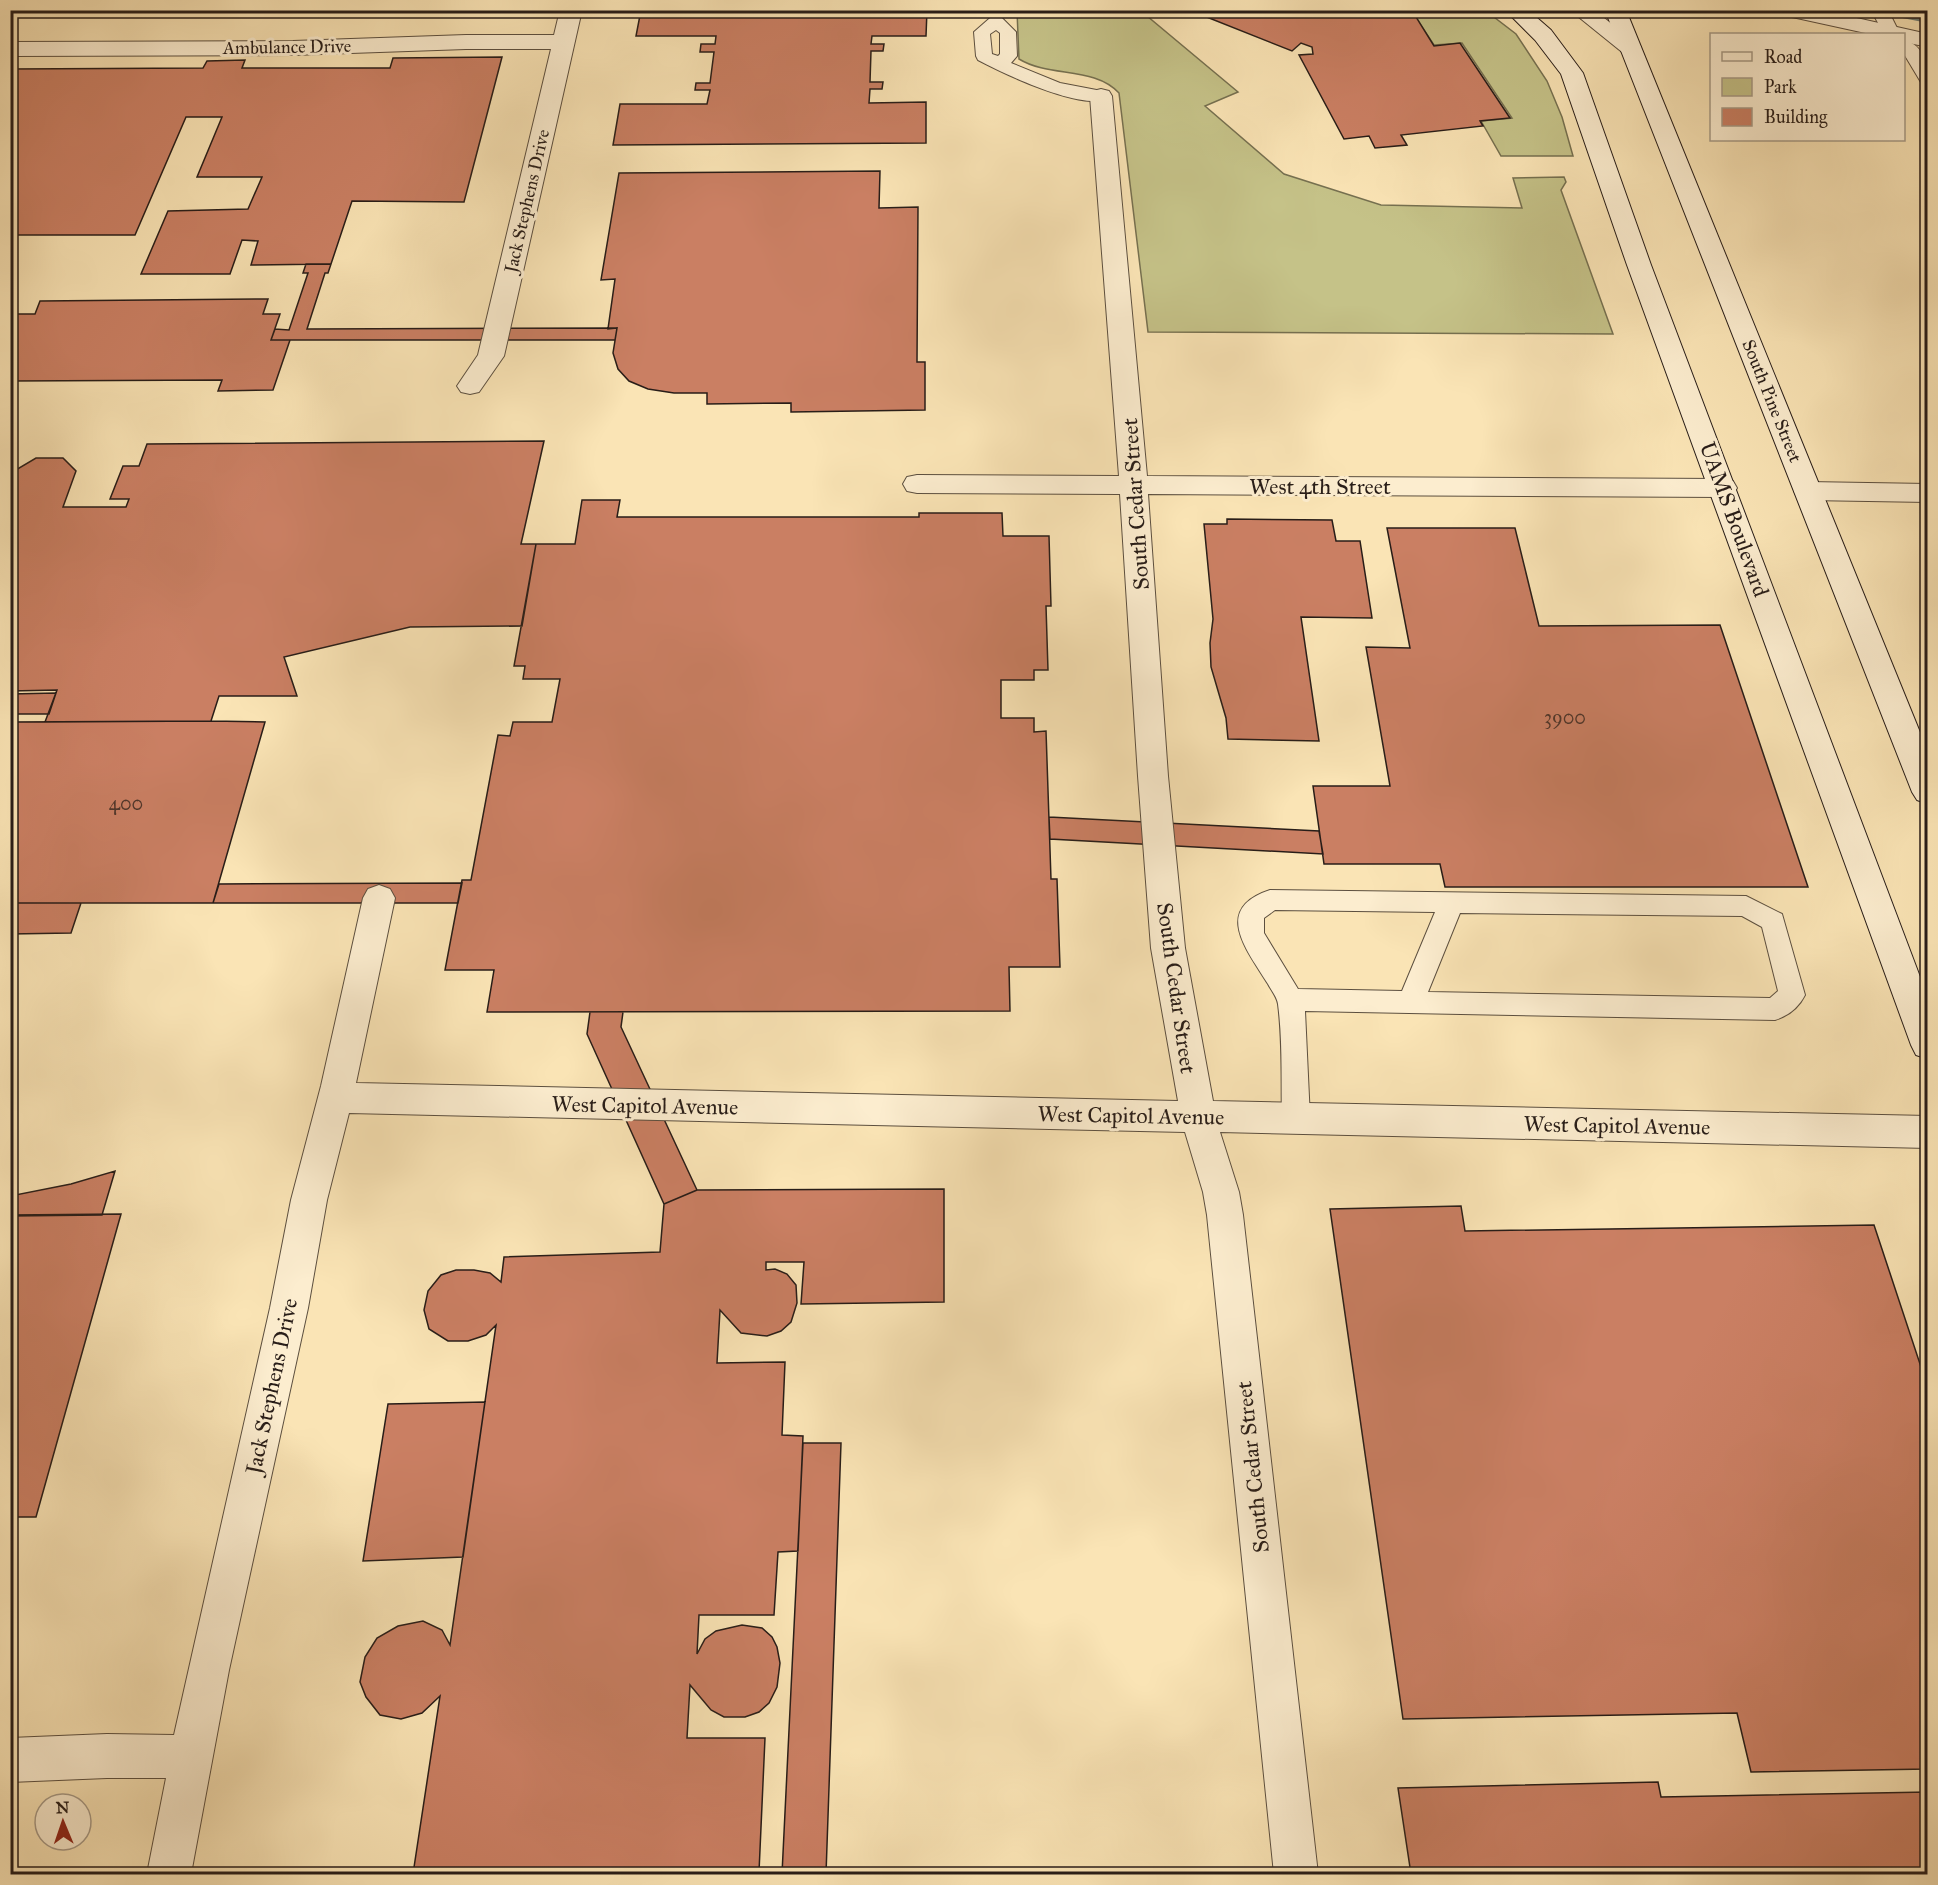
<svg xmlns="http://www.w3.org/2000/svg" width="1938" height="1885" viewBox="0 0 1938 1885" font-family="'IM FELL Great Primer',serif">
	<rect width="100%" height="100%" fill="#fae4b5"/>
	<filter id="stains"><feTurbulence type="fractalNoise" baseFrequency=".00333" numOctaves="4"/><feColorMatrix values="0 0 0 0 .2 0 0 0 0 .09 0 0 0 0 .02 0 0 0 .5 -.17"/></filter>
	<radialGradient id="worn" r=".72"><stop offset=".6" stop-color="#630" stop-opacity="0"/><stop offset="1" stop-color="#630" stop-opacity=".3"/></radialGradient>
	<!-- green -->
	<path fill="#c5c288" stroke="#767050" stroke-width="1.5" d="M1017,11h124l97,81 -33,14 79,68 97,31 141,3 -9,-30 51,-1 2,5 -5,8 52,144 -465,-2 -29,-239c-25,-27 -69,-15 -100,-34z
		M1407,11h79l30,23 31,47 15,36 11,39h-72l-20,-35 31,-3 -50,-75 -28,2 -22,-33z"/>
	<g fill="none" stroke-linecap="round" stroke-linejoin="round">
		<!-- stream -->
		<path fill="#6f7e76" fill-rule="evenodd" d="M1861,10h28l39,7v6z"/>
	</g>
	<!-- building -->
	<path fill="#ca7f63" stroke="#281d18" stroke-width="1.5" d="M641,10h286l-1,26h-54l-1,8h13l-1,7h-12l-1,31h13l-1,7h-12l-1,14 57,-1v41l-313,2 7,-41h87l3,-14h-15l1,-7h14l4,-31h-14l1,-8h14l1,-8h-80z
		M1189,10h219l5,2 21,34 26,-3 50,75 -30,3 3,5 -82,9 6,10 -32,3 -6,-12 -25,3 -45,-84 14,-1 -1,-7 -11,-4 -9,8z
		M502,57l-38,145 -112,-1 -21,63 -80,1 7,-24 -16,-1 -12,34h-89l27,-63 80,-2 14,-32h-65l25,-60h-36l-51,118h-118l-7,13v-179l193,-1 4,-7 38,-1 -3,8h148l3,-10z
		M880,171l-1,37 39,-1 -1,155h8v48l-134,2v-9l-84,1v-11h-33l-26,-4 -19,-8 -11,-12 -5,-16 4,-25 -9,1 7,-50 -14,1 18,-107z
		M306,264h25l-3,9h-3l-18,56 310,-1 -2,12h-344l4,-11 14,1 19,-57h-5z
		M268,299l-5,15h17l-9,26h19l-17,50 -55,1 4,-11 -212,1v-53l6,-14h19l5,-13z
		M544,441l-23,103h15l-14,82 -112,1 -126,30 13,39h-78l-8,25 -166,1 12,-32 -47,1v-212l4,-8 22,-13h27l13,13 -13,36h63l3,-8h-19l13,-33h16l8,-22z
		M582,500h38l-3,17h302v-4h83l1,23h46l2,70h-5l2,64h-14v10h-33v38h33v14l12,-1 5,148h6l3,88h-51l1,44 -523,1 7,-42h-49l17,-90h9l27,-145 12,1 3,-14h39l8,-43h-37l2,-13h-11l22,-122h39z
		M1227,519l105,1 4,21h24l12,77 -71,-1 18,124 -91,-2 -2,-21 -15,-51 -1,-24 3,-24 -9,-95h23z
		M1387,528h128l24,98 181,-1 88,262h-363l-5,-23h-116l-11,-78h77l-24,-139 44,1z
		M56,693l-7,21h-39v-20z
		M211,721l54,1 -52,181h-203v-181z
		M1049,817l270,14 4,23 -273,-15z
		M462,883l-4,20h-245l6,-19z
		M10,903h71l-10,30 -61,1z
		M590,1012h33l-2,15 76,163 -33,14 -77,-170z
		M115,1171l-13,44 -92,1v-20l61,-12z
		M944,1189v113l-143,2 3,-42h-38v8l9,-1 12,5 9,11 1,18 -6,19 -10,9 -14,5 -26,-3 -21,-23 -3,53 68,-1 -3,73 21,1 -5,115 -20,1 -4,63h-75l-2,39 8,-15 11,-8 26,-6 20,3 10,9 5,10 3,16 -3,24 -8,16 -10,9 -14,5h-21l-13,-7 -21,-25 -3,53h78l-6,134 -346,2 27,-178 -18,17 -21,6 -21,-4 -14,-18 -6,-15 5,-25 12,-19 21,-12 25,-5 19,9 8,15 46,-320 -10,10 -18,6h-20l-19,-12 -5,-19 4,-19 13,-16 15,-5h18l16,3 11,9 3,-25 156,-5 4,-48 33,-14z
		M1461,1206l4,25 409,-6 54,163v381l-177,3 -14,-59 -334,6 -73,-510z
		M121,1214l-85,303h-26v-302z
		M485,1402l-22,155 -100,4 25,-157z
		M803,1443h38l-15,431h-44z
		M1658,1782l3,15 267,-5v82h-517l-13,-86z"/>
	<g fill="none" stroke-linecap="round" stroke-linejoin="round">
		<defs>
			<path id="lane" d="M1871,10h17l12,24h-16z
				M996,17l6,1 14,14 1,24 -6,7 49,20 47,9 3,4 -3,4c-32,8 -100,-25 -129,-40l-2,-4 -2,-24 16,-14zM996,30l4,3v21l-2,2 -6,-2 -2,-20z
				M1904,40c21,5 24,27 24,45l-6,-1 -18,-30z
				M1270,890l476,6 36,18 23,81c-6,12 -17,21 -30,25l-470,-9 5,108 -4,8 -10,4 -10,-4 -4,-8c-1,-38 1,-77 -4,-115 -1,-7 -7,-14 -10,-20 -21,-34 -56,-75 2,-94zM1275,910l160,2 -33,79 -104,-2 -34,-56v-15zM1460,913l282,3 20,11 16,64 -8,7 -342,-6z"/>
			<path id="street" d="M560,10h22l-78,346 -25,36 -9,2 -9,-2 -4,-6 21,-31 73,-306h-85l-173,6 -283,1v-14l283,-1 173,-6h88z
				M1570,10h24l47,37 -3,5 -8,2 -8,-2z
				M1781,10h40l107,24v13l-24,-5v-8h-34l-87,-19z
				M1101,89l8,2 3,5 35,380 576,3 10,2 4,7 -4,7 -10,2 -575,-3 20,282 17,172 28,153 715,15v32l-708,-16 19,60 4,23 75,659h-44l-67,-659 -4,-23 -18,-60 -836,-19 -22,87 -19,108 -79,362 -38,204h-44l19,-96h-59l-97,4v-44l97,-4 67,1 96,-427 21,-108 30,-114 42,-188 5,-9 11,-4 11,4 5,9 -39,185 822,18 -27,-153 -13,-172 -18,-282 -203,-1 -10,-2 -4,-7 4,-7 10,-2 202,1 -29,-380 3,-5z
				M1808,482l120,2v18l-120,-2 -10,-2 -4,-7 4,-7z"/>
			<path id="secondary" d="M1505,10h23l23,20 32,43 68,192 277,733v61l-12,-4 -5,-10 -284,-780 -66,-191 -26,-34z
				M1605,10h21l302,742v52l-11,-4 -5,-8z"/>
		</defs>
		<!-- lane casing -->
		<use href="#lane" stroke="#5c4f3f" stroke-width="2"/>
		<!-- street casing -->
		<use href="#street" stroke="#5c4f3f" stroke-width="2"/>
		<!-- secondary casing -->
		<use href="#secondary" stroke="#281d18" stroke-width="2"/>
		<!-- lane -->
		<use href="#lane" fill="#fcedcf" fill-rule="evenodd"/>
		<!-- street -->
		<use href="#street" fill="#fcedcf" fill-rule="evenodd"/>
		<!-- secondary -->
		<use href="#secondary" fill="#fcedcf" fill-rule="evenodd"/>
	</g>
	<g text-anchor="middle" stroke-width="6" stroke-linejoin="round" paint-order="stroke">
		<!-- far-street labels -->
		<g font-size="18" fill="#281d18" stroke="#fcedcf">
			<text transform="translate(287 47) rotate(-1)" y="6">Ambulance Drive</text>
			<text transform="translate(527 201) rotate(-77)" y="6">Jack Stephens Drive</text>
			<text transform="translate(1772 401) rotate(68)" y="6">South Pine Street</text>
		</g>
		<!-- number labels -->
		<g font-size="20" fill="#50362b">
			<text x="1565" y="724">3900</text>
			<text x="126" y="810">400</text>
		</g>
		<!-- street labels -->
		<g font-size="22" fill="#281d18" stroke="#fcedcf">
			<text x="1320" y="494">West 4th Street</text>
			<text transform="translate(1135 504) rotate(-94)" y="8">South Cedar Street</text>
			<text transform="translate(1735 519) rotate(70)" y="8">UAMS Boulevard</text>
			<text transform="translate(1177 988) rotate(82)" y="8">South Cedar Street</text>
			<text transform="translate(645 1105) rotate(1)" y="8">West Capitol Avenue</text>
			<text transform="translate(1131 1115) rotate(1)" y="8">West Capitol Avenue</text>
			<text transform="translate(1617 1125) rotate(1)" y="8">West Capitol Avenue</text>
			<text transform="translate(271 1386) rotate(-78)" y="8">Jack Stephens Drive</text>
			<text transform="translate(1252 1467) rotate(-96)" y="8">South Cedar Street</text>
		</g>
	</g>
	<!-- margin -->
	<rect width="1938" height="1885" fill="none" stroke="#fae4b5" stroke-width="36"/>
	<rect x="12" y="12" width="1914" height="1861" fill="none" stroke="#281d18" stroke-width="3"/>
	<rect x="18" y="18" width="1902" height="1849" fill="none" stroke="#281d18" stroke-width="1.5"/>
	<!-- legend -->
	<rect x="1710" y="33" width="195" height="108" fill="#fcedcf" stroke="#a79a86" stroke-width="1.5"/>
	<rect x="1722" y="52" width="30" height="9" fill="#fcedcf" stroke="#a79a86" stroke-width="1.5"/>
	<text x="1764" y="63" font-size="18" fill="#281d18">Road</text>
	<rect x="1722" y="78" width="30" height="18" fill="#c5c288" stroke="#a79a86" stroke-width="1.5"/>
	<text x="1764" y="93" font-size="18" fill="#281d18">Park</text>
	<rect x="1722" y="108" width="30" height="18" fill="#ca7f63" stroke="#a79a86" stroke-width="1.5"/>
	<text x="1764" y="123" font-size="18" fill="#281d18">Building</text>
	<!-- north arrow -->
	<g transform="translate(63 1822) rotate(358)"><circle r="28" fill="#fcedcf" stroke="#a79a86" stroke-width="1.5"/>
	<path d="M0-4.5L10 22L0 15L-10 22Z" fill="#8f2418"/>
	<text y="-9" font-size="16" font-weight="bold" text-anchor="middle" fill="#281d18">N</text>
	</g>
	<rect width="100%" height="100%" filter="url(#stains)"/>
	<rect width="100%" height="100%" fill="url(#worn)"/>
</svg>
